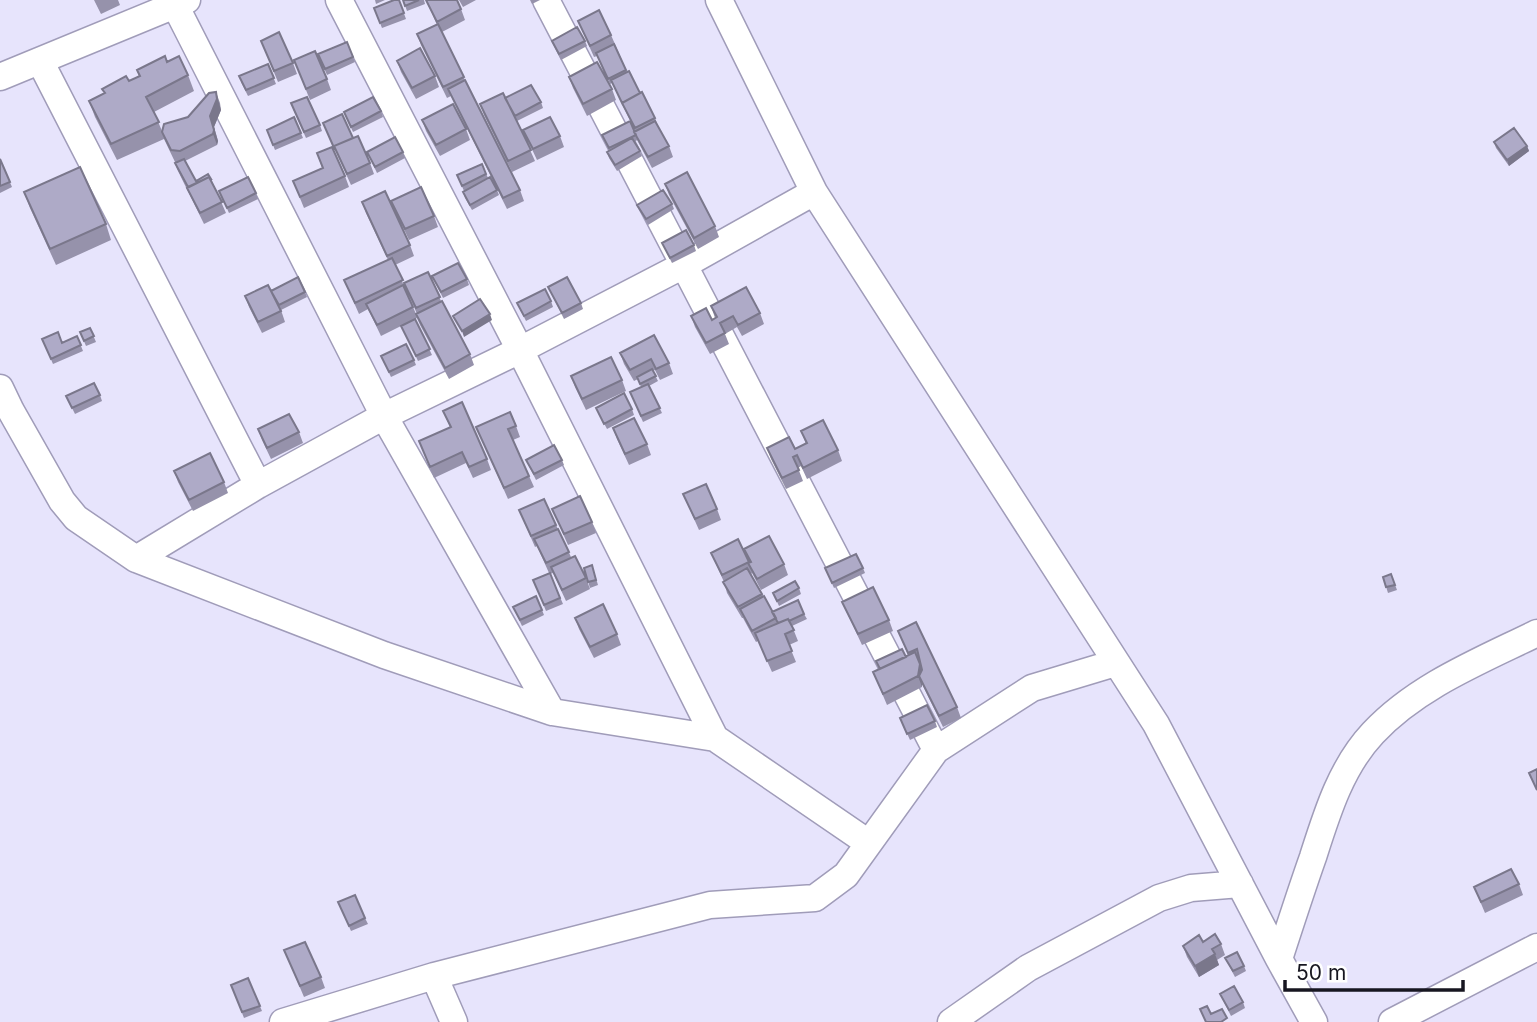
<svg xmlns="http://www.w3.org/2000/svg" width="1537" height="1022" viewBox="0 0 1537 1022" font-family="Inter,sans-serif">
	<rect width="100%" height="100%" fill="#e7e4fc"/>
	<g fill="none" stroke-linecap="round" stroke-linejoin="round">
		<defs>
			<path id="minor" d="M339,0l181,350 195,388 152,104
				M546,0l386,742
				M719,0l95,192 342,532 123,235 35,63
				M175,5l209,411 168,296
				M40,61l218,424
				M0,77l187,-77
				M0,388l11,23 51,90 14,17 60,41 248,96 168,57 163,26
				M136,559l122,-74 126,-69 136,-66 164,-85 130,-73
				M1279,959c11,-34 22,-68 34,-102 14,-44 28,-90 60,-124 44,-47 107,-72 164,-100
				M434,976l20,46
				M283,1022l151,-46 276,-71 105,-7 31,-23 90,-125 96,-62 83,-25
				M951,1022l77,-54 131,-70 32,-10 49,-4
				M1392,1022l145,-75"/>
		</defs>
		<!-- minor casing -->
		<use href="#minor" stroke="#a09cb9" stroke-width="29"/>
		<!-- minor -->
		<use href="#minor" stroke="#fff" stroke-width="26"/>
	</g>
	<!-- wall -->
	<path fill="#9692ab" d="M94,0h24l2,5 -19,9z
		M375,0h10l-9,4z
		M399,0l7,19 -24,9 -8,-20z
		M403,0h21l1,4 -18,7z
		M426,0l35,9 4,11 -23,12 23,48 55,110 4,11 -17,8 -56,-113 -4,2 -26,-53 -4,-11 20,-9z
		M459,0h17l-13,7z
		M530,0h10l-8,4z
		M578,21l33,14 16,37 28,46 3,8 11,20 4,11 -21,11 -15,-28 -2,2 7,14 -25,15 -8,-13 -2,-6 2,-1 -7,-16 33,-4 -23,-48 -2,1 -13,-28 -3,1z
		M261,41l32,22 4,11 -19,8z
		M552,41h33l2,5 -26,14z
		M347,42l8,20 -28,13 -9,-21z
		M294,60l33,19 4,11 -21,10z
		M397,61l38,15 4,11 -23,12 -15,-27z
		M167,62l21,13 6,16 -40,21 8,19 26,-14 28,-25 4,11 1,7 -7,17 4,14 -1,4 -32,16 11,20 15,-2 15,34 -22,11 -27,-55 -2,-6 3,-1h-3l-11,-23 -47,21 -22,-43 -6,-16 15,-8 -2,-4 27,-8 10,-5 -2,-6z
		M268,64l8,20 -28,12 -7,-14z
		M569,77l43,12 4,11 -29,16 -14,-28z
		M505,98l36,4 2,6 -26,13 18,40 -23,11 -28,-57 -4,-11z
		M293,109l27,16 2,6 -16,7z
		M381,111l2,6 -30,15 -9,-20z
		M294,117l9,21 -28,12 -8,-20z
		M422,120l44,9 4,11 -30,16 -14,-25z
		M323,123l30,15 17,25 4,11 -23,11z
		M523,130l37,6 4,11 -27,13z
		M1494,142l33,4 2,5 -20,15 -13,-18z
		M367,152h36l2,6 -28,15z
		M317,153l28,23 4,11 -45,21 -11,-27 29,-13z
		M0,159l12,28 -12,6z
		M482,164l6,14 9,12 2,5 -27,15 -7,-12 -2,-6 1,-1 -7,-16z
		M665,184l50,42 4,11 -21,12 -29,-54z
		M219,191l37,2 2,6 -29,14z
		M24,192l82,32 5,16 -55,25 -26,-57z
		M391,201l43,15 4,11 -29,13z
		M362,202l48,43 4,11 -19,9 21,49h1l-13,-31 24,-11 13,29 29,53 4,11 -25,14 -29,-54 -3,-7 -2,1 17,36 -14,6 -17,-35 -20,10 -13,-27 -9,5 -15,-34 44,-20 -22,-47z
		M672,204l2,5 -26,16 -11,-20z
		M662,243l32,2 2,6 -24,12z
		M432,276l35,3 2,6 -26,13z
		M548,287l33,16 2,6 -19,10z
		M305,292l2,5 -26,13 4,12 -23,11 -13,-26 -4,-11 27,-3z
		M551,301l2,6 -27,14 -9,-18z
		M711,306l49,7 4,11 -22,12 -5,-9 -12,7 4,10 -19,10 -15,-27 -4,-11 21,4 3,-2z
		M90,328l6,14 -10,4 -6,-14z
		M77,336l6,15 -30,13 -11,-25 20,4z
		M620,353l49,10 4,11 -13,6 -5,-10 -2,1 5,10 -9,5 13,27 -19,9 -13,-30 11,-5 -3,-8 -4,2 -10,-17z
		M381,356l33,4 2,5 -25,12z
		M571,376l51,4 4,11 -40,19 -11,-23z
		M100,395l2,6 -27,13 -9,-18z
		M596,408l36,1 2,6 -27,14z
		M443,411l44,48 4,11 -18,8 -7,-15 -32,15 -15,-37 31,-14z
		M516,426l4,11 -7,3 21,47 -26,12 -32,-72z
		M613,428l34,16 4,11 -22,10 -12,-26z
		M258,429l41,3 4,11 -32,16 -9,-19z
		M801,431l37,19 4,11 -35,18 -6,-13 -3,2 5,13 -17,8 -15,-30 -4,-11 28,1 11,-5z
		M526,460h36l2,5 -28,15z
		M174,471l50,11 4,11 -35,18 -15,-29z
		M683,494l34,15 4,11 -22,10z
		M544,499l27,58 15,21 4,11 -24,12 -13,-28 -3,1 13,30 -17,7 -13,-31 16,-7 -12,-27 -2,1 -16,-37z
		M552,509l40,13 4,11 -28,12z
		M744,549l40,15 4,11 -27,15 -9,-17 -1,1 21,38 32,2 3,5 -15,7 6,15 -9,4 7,17 -24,10 -14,-31 -2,1 -13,-24h-1l-15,-25 -3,-11 -13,-29 37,7z
		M592,565l6,20 -8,3 -6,-20z
		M825,568h38l2,5 -31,15z
		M1391,574l6,16 -9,3 -5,-16z
		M799,588l2,6 -22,12 -6,-13z
		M842,602l47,18 4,11 -31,14z
		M513,607l29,3 2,5 -22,11z
		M575,618l42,16 4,11 -27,13 -15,-29z
		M916,622l41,85 4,11 -18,9 -21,-43v3l-35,18 -14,-33 6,-3 -3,-8 32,-6 -10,-24z
		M900,718l35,3 2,6 -27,13z
		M1519,884l4,11 -38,18 -11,-26z
		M338,902l27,16 3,6 -17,7z
		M1203,942l18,2 4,11 -8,5 2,5 -20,12 -12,-20 -4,-11z
		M284,950l37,27 4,11 -21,9z
		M1225,958l19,8 2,5 -11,6z
		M248,978l14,33 -18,7 -13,-33z
		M1220,994l23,8 2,6 -14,8z"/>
	<!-- shaded-wall -->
	<path fill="#7a778b" d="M216,92l5,18 -7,17 4,14 -1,4 -4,-11 -3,-18z
		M1527,146l2,5 -20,15 -2,-6z
		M490,314l2,6 -28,17 -2,-6z
		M920,664l4,11 -5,1 3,8v3l-4,-11z
		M1215,954l4,11 -20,12 -4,-11z"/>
	<!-- building -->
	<path fill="#aeaac7" stroke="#7a778b" stroke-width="2" d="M394,0h5l5,13 -24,10 -6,-15z
		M403,0h16l-14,6z
		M426,0h31l4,9 -24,13z
		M599,10l12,25 -21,11 -12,-25z
		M438,24l26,53 -21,10 -26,-53z
		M577,27l8,14 -26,13 -7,-13z
		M279,32l14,31 -19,8 -13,-30z
		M347,42l6,15 -28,12 -7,-15z
		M614,44l12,26 -18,9 -12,-26z
		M420,48l15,28 -23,12 -15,-27z
		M315,51l12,28 -21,10 -12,-29z
		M165,56l2,6 12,-6 9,19 -42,22 13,25 -48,22 -22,-43 16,-8 -3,-4 24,-13 3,5 11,-5 -3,-6z
		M597,62l15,27 -29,15 -14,-27z
		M268,64l6,14 -28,12 -7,-14z
		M629,71l11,22 -18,10 1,2 -12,-25z
		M465,80l55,110 -17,8 -55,-109z
		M531,85l10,17 -26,14 -10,-18z
		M216,92l1,7 -7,17 4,14 -1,4 -33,17 -9,-1 -9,-18 2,-8 24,-7 21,-24z
		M642,92l13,26 -20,10 -13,-25z
		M503,93l28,57 -23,11 -28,-57z
		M307,97l13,28 -16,7 -13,-29z
		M373,97l8,14 -30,16 -7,-15z
		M453,104l13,25 -30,16 -14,-25z
		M342,114l11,24 -19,8 1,4 -12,-27z
		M294,117l7,16 -28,12 -6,-15z
		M550,117l10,19 -27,13 -10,-19z
		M630,121l6,14 -27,13 -7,-13z
		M655,121l14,25 -21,11 -14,-25z
		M1514,128l13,18 -20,14 -13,-18z
		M358,136l12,27 -23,11 -13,-28z
		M395,137l8,15 -28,15 -8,-15z
		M632,138l8,13 -25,14 -8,-13z
		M332,147l13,29 -45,21 -7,-16 30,-13 -6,-15z
		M0,159l10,23 -10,4z
		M184,159l12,22 12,-7 3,5h-1l-1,-2 -21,10 -13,-24z
		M482,164l4,10 -24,12 -5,-11z
		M80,167l26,57 -56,25 -26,-57z
		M687,172l28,54 -21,12 -29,-54z
		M209,177l13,25 -22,11 -13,-25z
		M248,177l8,16 -29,15 -8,-17z
		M490,177l7,13 -27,15 -7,-13z
		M421,187l13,29 -29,13 -14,-28z
		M663,190l9,14 -26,15 -9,-14z
		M385,191l25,54 -23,11 -25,-54z
		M686,230l8,15 -24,13 -8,-15z
		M392,258l11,22 -48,23 -11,-23z
		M458,263l9,16 -26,13 -9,-16z
		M428,272l12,25 -24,11 -12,-25z
		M298,277l7,15 -26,13 -8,-14z
		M567,277l14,26 -19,10 -14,-26z
		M268,285l13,26 -23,11 -13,-26z
		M403,285l10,22 -36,18 -11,-21z
		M746,287l14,26 -22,12 -5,-9 -13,7 5,10 -19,10 -15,-27 15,-8 6,12 5,-3 -6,-11z
		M545,289l6,12 -27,15 -7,-13z
		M480,299l10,15 -28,17 -9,-15z
		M442,301l28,53 -25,14 -29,-54z
		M415,319l15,30 -14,7 -15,-30z
		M90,328l4,8 -10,5 -4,-9z
		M58,332l4,11 15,-7 4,9 -30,14 -9,-20z
		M654,335l15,28 -13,6 -5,-10 -21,11 -10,-17z
		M406,344l8,16 -25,12 -8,-16z
		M611,357l11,23 -40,19 -11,-23z
		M652,369l4,7 -16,8 -3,-7z
		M94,383l6,12 -28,13 -6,-12z
		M648,384l12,24 -19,8 -11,-24z
		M624,393l8,16 -28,15 -8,-16z
		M462,402l25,57 -18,8 -7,-15 -32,15 -11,-26 32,-14 -8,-16z
		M510,412l6,14 -8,3 21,47 -25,12 -28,-61z
		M289,414l10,18 -32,16 -9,-19z
		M634,418l13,26 -22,10 -12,-26z
		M823,420l15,30 -35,18 -6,-13 -4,2 6,13 -17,8 -15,-30 22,-11 6,12 12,-6 -6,-12z
		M554,445l8,15 -28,14 -8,-14z
		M210,453l14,29 -35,18 -15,-29z
		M706,484l11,25 -22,10 -12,-25z
		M580,496l12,26 -28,12 -12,-25z
		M544,499l12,26 -25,11 -12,-26z
		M558,529l11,23 -23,11 -12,-24z
		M769,536l15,28 -27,15 -9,-16 3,-1 -7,-13z
		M738,539l11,23 -27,13 -11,-22z
		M856,554l7,14 -31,15 -7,-15z
		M575,556l11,22 -24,12 -11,-23z
		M592,565l4,15 -8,2 -4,-14z
		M747,568l15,26 -24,13 -15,-25z
		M550,573l10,25 -16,7 -11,-25z
		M1391,574l4,11 -9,2 -3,-10z
		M795,581l4,7 -22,13 -4,-8z
		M873,587l16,33 -31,14 -16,-32z
		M536,596l6,14 -22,10 -7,-13z
		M764,596l12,22 -24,13 -12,-22z
		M798,600l6,14 -15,7 -1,-2 -10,4 -6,-11z
		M603,604l14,30 -27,13 -15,-29z
		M788,619l6,11 -9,4 7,17 -25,10 -12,-28z
		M916,622l41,85 -18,9 -20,-40 3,-6 -5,-21 -9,4 -10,-22z
		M902,649l4,8 -26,12 -4,-8z
		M915,652l5,12 -2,12 -35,18 -10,-22z
		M927,705l8,16 -28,13 -7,-16z
		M1537,769v21l-8,-17z
		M1511,869l8,15 -38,18 -7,-15z
		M355,895l10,23 -16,8 -11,-24z
		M1215,934l6,10 -9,5 3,5 -20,12 -12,-20 16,-11 4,7z
		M305,942l16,35 -21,9 -16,-36z
		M1237,952l7,14 -11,5 -8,-13z
		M248,978l12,28 -18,6 -11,-27z
		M1234,986l9,16 -14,8 -9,-16z
		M1207,1006l4,8 11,-5 5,9 -6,4h-15l-6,-13z"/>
	<!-- scale -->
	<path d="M1285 980v10h178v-10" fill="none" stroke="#171620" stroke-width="3.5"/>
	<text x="1296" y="980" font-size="21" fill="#171620" stroke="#ffffff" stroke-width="5" paint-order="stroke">50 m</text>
</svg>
